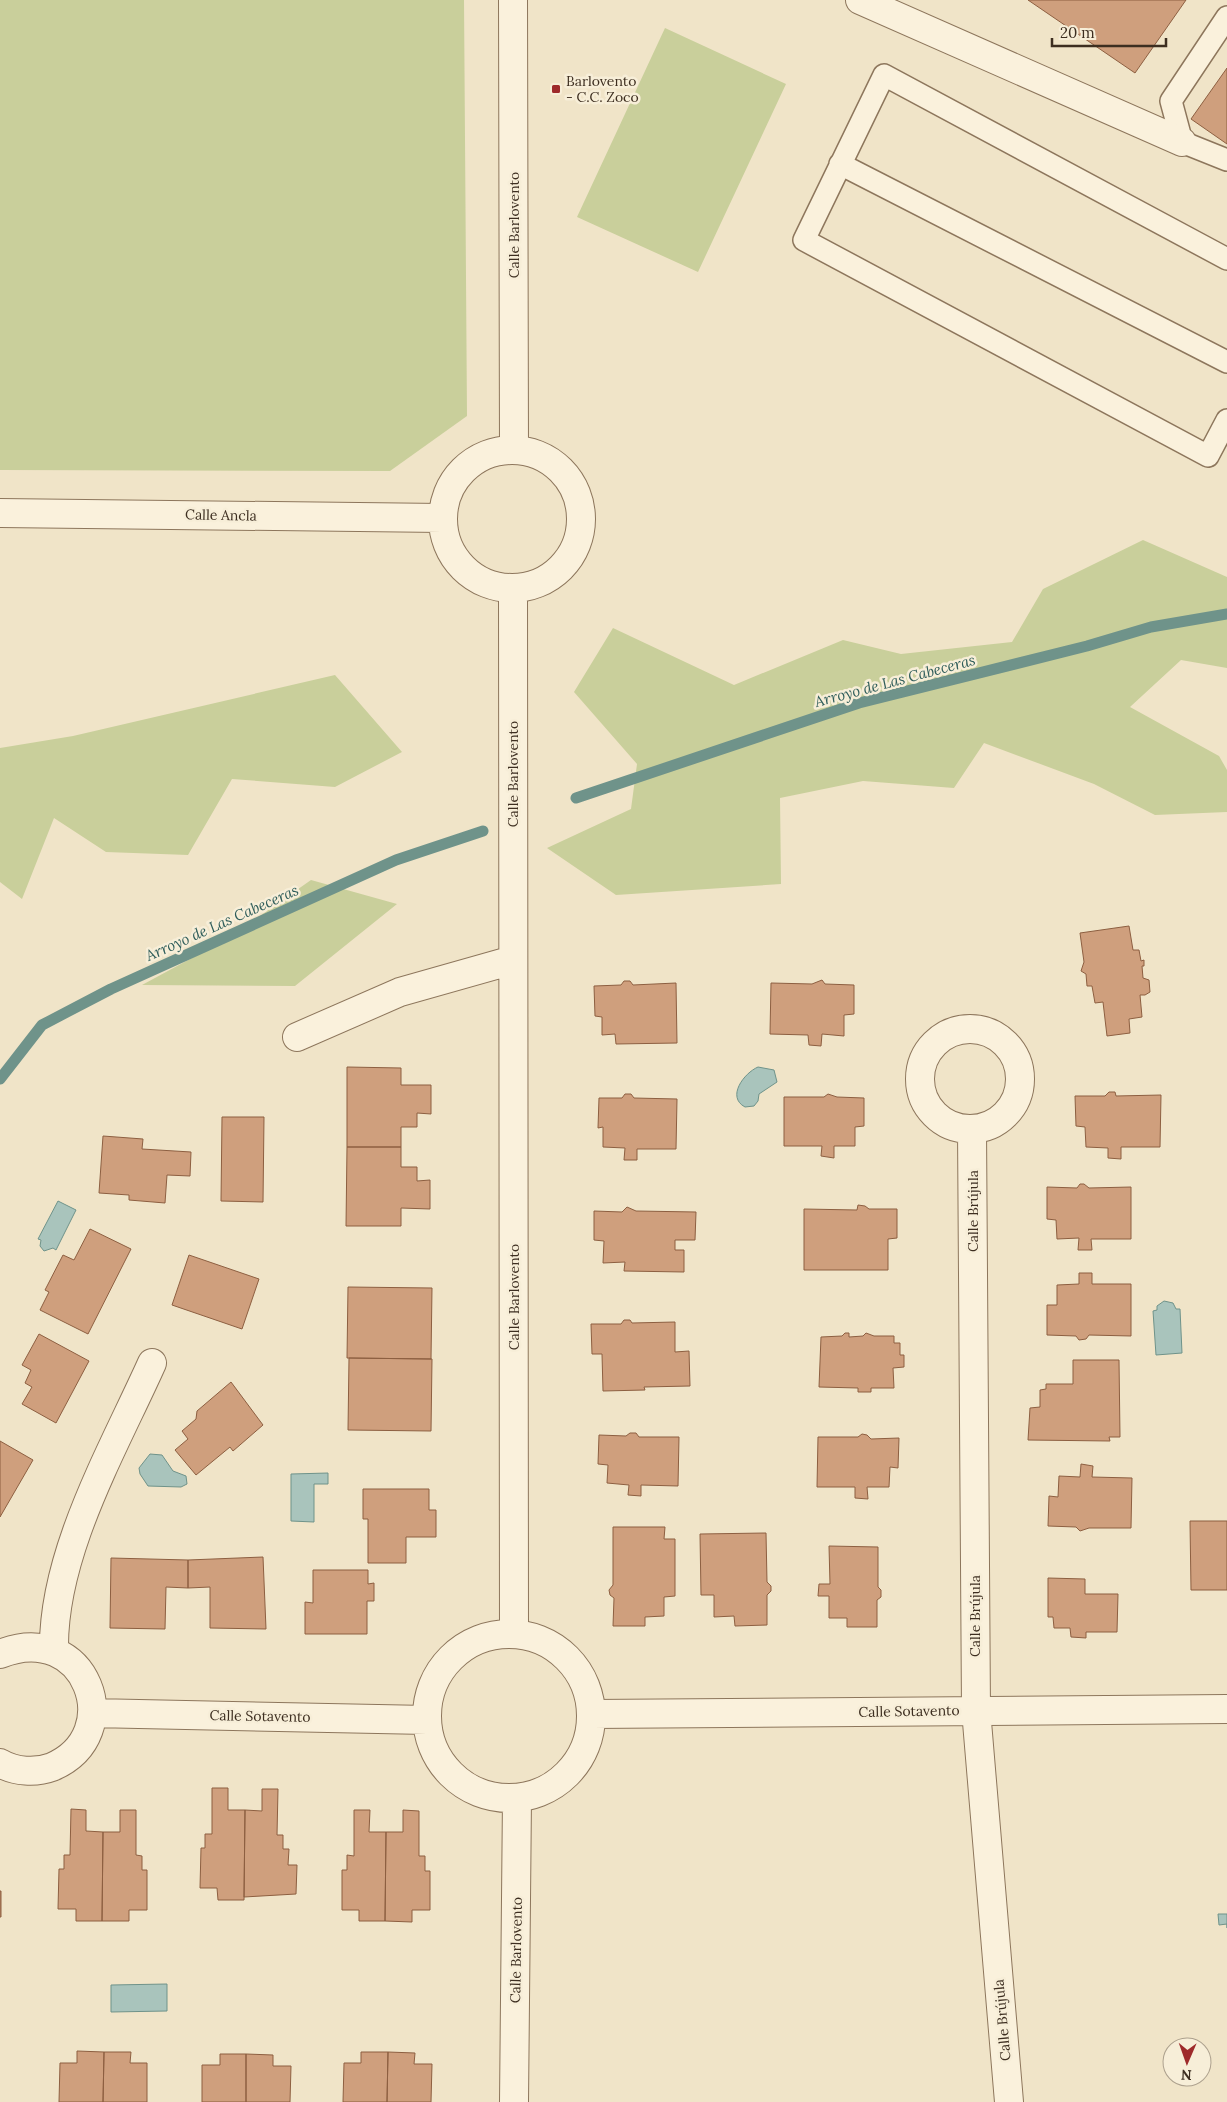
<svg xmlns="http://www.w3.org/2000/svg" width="1227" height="2102" viewBox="0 0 1227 2102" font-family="Lora,serif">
	<rect width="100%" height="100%" fill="#f0e4c8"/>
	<!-- green -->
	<path fill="#c9cf9b" d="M0,0h464l3,416 -77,55 -390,-1z
		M665,28l121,56 -88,188 -121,-55z
		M1143,540l84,37v91l-46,-8 -51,47 89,49 8,14v42l-72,3 -61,-31 -110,-41 -30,45 -91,-7 -83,17 1,86 -165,11 -69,-47 84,-39 6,-45 -63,-72 39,-64 121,57 109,-45 58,14 111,-12 31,-53z
		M335,675l67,77 -67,35 -103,-8 -44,76 -82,-3 -52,-34 -32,81 -22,-17v-134l73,-12z
		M311,880l86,24 -102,82 -153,-1 85,-46z"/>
	<!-- water -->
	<path fill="#a9c4bc" stroke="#6f938a" d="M758,1067l16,3 3,12 -18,12 -1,7 -4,5 -9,1c-19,-10 -1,-34 13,-40z
		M58,1201l18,9 -20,40 -3,-2 -9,3 -4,-5 1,-6 -3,-1z
		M1164,1301l9,2 3,6h4l2,44 -26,2 -3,-44 4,-1v-4z
		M150,1454l12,1 11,16 13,5 1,8 -6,3 -33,-1 -8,-12 -1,-6z
		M328,1473v11h-14v38l-23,-1v-47z
		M1218,1914h9v14v-4l-8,1z
		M167,1984v27l-56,1v-27z"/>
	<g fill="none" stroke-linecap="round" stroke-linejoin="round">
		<!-- stream -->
		<path stroke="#6f938a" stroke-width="11" d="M576,798l283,-95 228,-57 64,-19 76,-13
			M0,1079l42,-54 69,-36 285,-129 87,-29"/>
	</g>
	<!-- building -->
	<path fill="#cf9f7d" stroke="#8d5f41" d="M1028,0h158l-51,73z
		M1227,68v76l-36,-25z
		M1129,926l4,24h6l2,11 3,-1v6h-2l1,12 6,2 1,12 -5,3h-5l2,22 -13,2 1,14 -23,3 -4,-34 -8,1 -3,-17h-5l-1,-12 -5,-3 3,-9 -4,-29z
		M822,980l3,4 29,1v29l-10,1v21l-22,-2 -1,12 -12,-1 -1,-10 -38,-1 1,-51 41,1z
		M624,981h6l3,4 43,-2 1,60 -61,1 -1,-10 -13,1v-18l-7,-1 -1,-30 27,-1z
		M347,1067l54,1v17h30v29l-14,-1v14h-16v20h-54z
		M1109,1092h6l1,4 45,-1 -1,52h-39v12l-13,-1v-10l-22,-1 -1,-20 -9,-1 -1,-30h30z
		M625,1094h6l3,4 43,1 -1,50h-39v11h-13l1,-12 -22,-1v-20l-5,1 1,-30h23z
		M828,1094l9,3 27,1v28l-9,1v19h-21v12l-13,-2 1,-10h-38v-49h40z
		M222,1117h42l-1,85 -42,-1z
		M103,1136l40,3 -1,10 49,3 -1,24 -23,-1 -2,28 -36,-3v-5l-30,-2z
		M347,1147h54v20h16v14l13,-1v29l-29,-1v18h-55z
		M1080,1184h4l5,4 42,-1v52h-40l1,11h-14l1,-12 -22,1 -1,-19 -9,-1v-32l30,1z
		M858,1205l7,1 4,3h28v29l-9,1v31h-84v-61l53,1z
		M627,1207l9,4 60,1 -1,28h-20v10h9v22l-60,-1 1,-9 -22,1 1,-22 -10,-1v-29l28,1z
		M90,1229l41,20 -43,85 -48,-24 9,-18 -4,-2 18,-35 11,5z
		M189,1255l70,24 -17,50 -70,-24z
		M1079,1273h13v11h39v52l-42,-1 -3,4 -7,1 -3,-4 -29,-1v-30h10v-20l22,-1z
		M348,1287l84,1 -1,71 -84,-1z
		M624,1320h6l2,3 43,-1v30l14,-1 1,35 -46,1 1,3 -42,1 -1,-37h-10l-1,-30h30z
		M845,1333h4v4l14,-1 3,-3 8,3h20v7h6v12h4v12l-11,1 1,20h-23v4h-13v-4l-39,-1 2,-50 21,-1z
		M39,1334l50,27 -33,62 -34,-19 10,-17 -7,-4 6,-13 -9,-5z
		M349,1358l83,1 -1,72 -83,-1z
		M1073,1360h46l1,77h-11l1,4 -82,-1 2,-32 10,-1v-17l6,-1v-5h27z
		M231,1382l32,43 -30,26 -3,-4 -34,28 -21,-25 13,-11 -6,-8 14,-12 1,-8z
		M630,1433h6l3,4h40l-1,49 -37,-1v11l-13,-1 1,-10 -22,-2 1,-18 -10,-1 1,-29 27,1z
		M862,1434l5,1 4,4 28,-1 -1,30 -8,-1 -1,20h-22l1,12 -13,-1v-11h-38l1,-50h40z
		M0,1441l33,19 -33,57z
		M1081,1464l12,2 -1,11 40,1 -1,50h-42l-9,3 -4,-4 -28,-1 1,-30 9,1 1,-21 21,1z
		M363,1489h66v21h7v27h-30v26h-38v-44h-5z
		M1190,1521h37v69h-36z
		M613,1527h52l-1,12h11v57l-11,1v19l-19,1v9h-32l1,-28 -4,-3 -1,-5 4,-5z
		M766,1533l1,49 4,4v5l-4,4v30l-32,1 -1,-10 -20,1v-22h-13l-1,-61z
		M829,1546l49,1v40l3,3v7l-4,3v27h-30v-9h-18v-22h-11l1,-12h11z
		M263,1557l3,72 -56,-1v-41l-22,1v-28z
		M111,1558l77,2v28l-22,-1 -1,42 -55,-1z
		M313,1570h55v14l6,-1v18h-7v33h-62v-32l8,1z
		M1048,1578l37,1v15h33l-1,38h-31v6l-15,-1 -1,-9h-16l-1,-11h-5z
		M212,1788h16v22h17l-1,90h-26l-1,-12h-17l1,-40h4v-14h7z
		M262,1789h16l-1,46h6v14h6l-1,16h9l-1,29 -52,3 1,-87 17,1z
		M71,1809l15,1v21l17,1 -1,89h-26v-12h-18l1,-40h5v-14h6z
		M120,1810h16v45l6,1v14h5v40h-18v11h-27l1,-89h17z
		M354,1810h16l-1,22h17l-1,89h-26v-11h-17v-40h5v-15l7,1z
		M403,1810l16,1v45h6v15h5v39h-18v12l-27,-1 1,-89h17z
		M0,1891h1v26h-1z
		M77,2051l27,1 -1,50h-44l1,-39h17z
		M104,2052h27l-1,11h17v39h-44z
		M361,2052h27l-1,50h-44l1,-39h17z
		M388,2052l27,1 -1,11h18l-1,38h-44z
		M220,2054h26v48h-44v-37h18z
		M246,2054l27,1v11h18l-1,36h-44z"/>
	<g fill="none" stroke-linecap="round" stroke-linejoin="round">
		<defs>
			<path id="lane" d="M1227,17l-56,84 11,41 45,18
				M840,164l387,198
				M1227,259l-343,-184 -80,165 404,216 19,-36"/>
			<path id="street" d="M513,0l1,450
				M860,0l322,142
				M443 519a69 69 0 1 1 138 0a69 69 0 1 1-138 0Z
				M0,513l442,5
				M513,589l1,1045
				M920 1079a50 50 0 1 1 100 0a50 50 0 1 1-100 0Z
				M297,1037l103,-45 113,-32
				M972,1129l4,581 33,392
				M427 1716a82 82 0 1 1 164 0a82 82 0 1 1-164 0Z
				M54,1651c-2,-97 59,-201 98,-288
				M0,1654c86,-35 129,80 52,113 -16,6 -37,5 -52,-4
				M92,1713l335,7
				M592,1714l635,-5
				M514,2102l3,-304"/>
		</defs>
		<!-- lane casing -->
		<use href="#lane" stroke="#8d765c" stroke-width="24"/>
		<!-- street casing -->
		<use href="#street" stroke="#8d765c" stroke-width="30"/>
		<!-- lane -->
		<use href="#lane" stroke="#faf1dc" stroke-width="21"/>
		<!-- street -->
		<use href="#street" stroke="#faf1dc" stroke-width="28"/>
	</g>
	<!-- markers -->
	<rect fill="#9e2a2b" stroke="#f7eed8" stroke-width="2" x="551" y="84" width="10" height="10" rx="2.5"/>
	<g text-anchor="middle" stroke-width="5" stroke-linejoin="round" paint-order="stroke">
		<!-- poi labels -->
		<g font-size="14" fill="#3d2e20" stroke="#f7eed8" text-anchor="start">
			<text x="566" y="86">Barlovento<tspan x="566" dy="16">- C.C. Zoco</tspan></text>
		</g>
		<!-- street labels -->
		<g font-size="14" fill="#3d2e20" stroke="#f7eed8">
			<text transform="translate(514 225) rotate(-90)" y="5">Calle Barlovento</text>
			<text transform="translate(221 515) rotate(1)" y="5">Calle Ancla</text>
			<text transform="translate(513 774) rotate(-90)" y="5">Calle Barlovento</text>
			<text transform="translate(973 1211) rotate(-90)" y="5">Calle Brújula</text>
			<text transform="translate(514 1297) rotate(-90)" y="5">Calle Barlovento</text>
			<text transform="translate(975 1616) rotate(-90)" y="5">Calle Brújula</text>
			<text transform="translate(909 1711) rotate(-1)" y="5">Calle Sotavento</text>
			<text transform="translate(260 1716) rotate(1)" y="5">Calle Sotavento</text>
			<text transform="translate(516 1950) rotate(-89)" y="5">Calle Barlovento</text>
			<text transform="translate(1002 2020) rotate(-95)" y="5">Calle Brújula</text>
		</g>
		<!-- water labels -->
		<g font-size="15" font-style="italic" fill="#2f5d5a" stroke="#f7eed8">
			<text transform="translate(895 681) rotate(-15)" y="5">Arroyo de Las Cabeceras</text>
			<text transform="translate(222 923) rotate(-24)" y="5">Arroyo de Las Cabeceras</text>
		</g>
	</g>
	<!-- north arrow -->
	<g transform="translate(1187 2062) rotate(182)"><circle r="24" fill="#f7eed8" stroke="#ada18e"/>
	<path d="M0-4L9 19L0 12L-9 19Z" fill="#9e2a2b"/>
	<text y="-8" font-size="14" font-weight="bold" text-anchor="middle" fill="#3d2e20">N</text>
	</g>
	<!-- scale -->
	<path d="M1052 38v8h114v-8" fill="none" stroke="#3d2e20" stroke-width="2.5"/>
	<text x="1060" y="38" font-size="15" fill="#3d2e20" stroke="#f7eed8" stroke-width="4" paint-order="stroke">20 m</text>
</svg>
